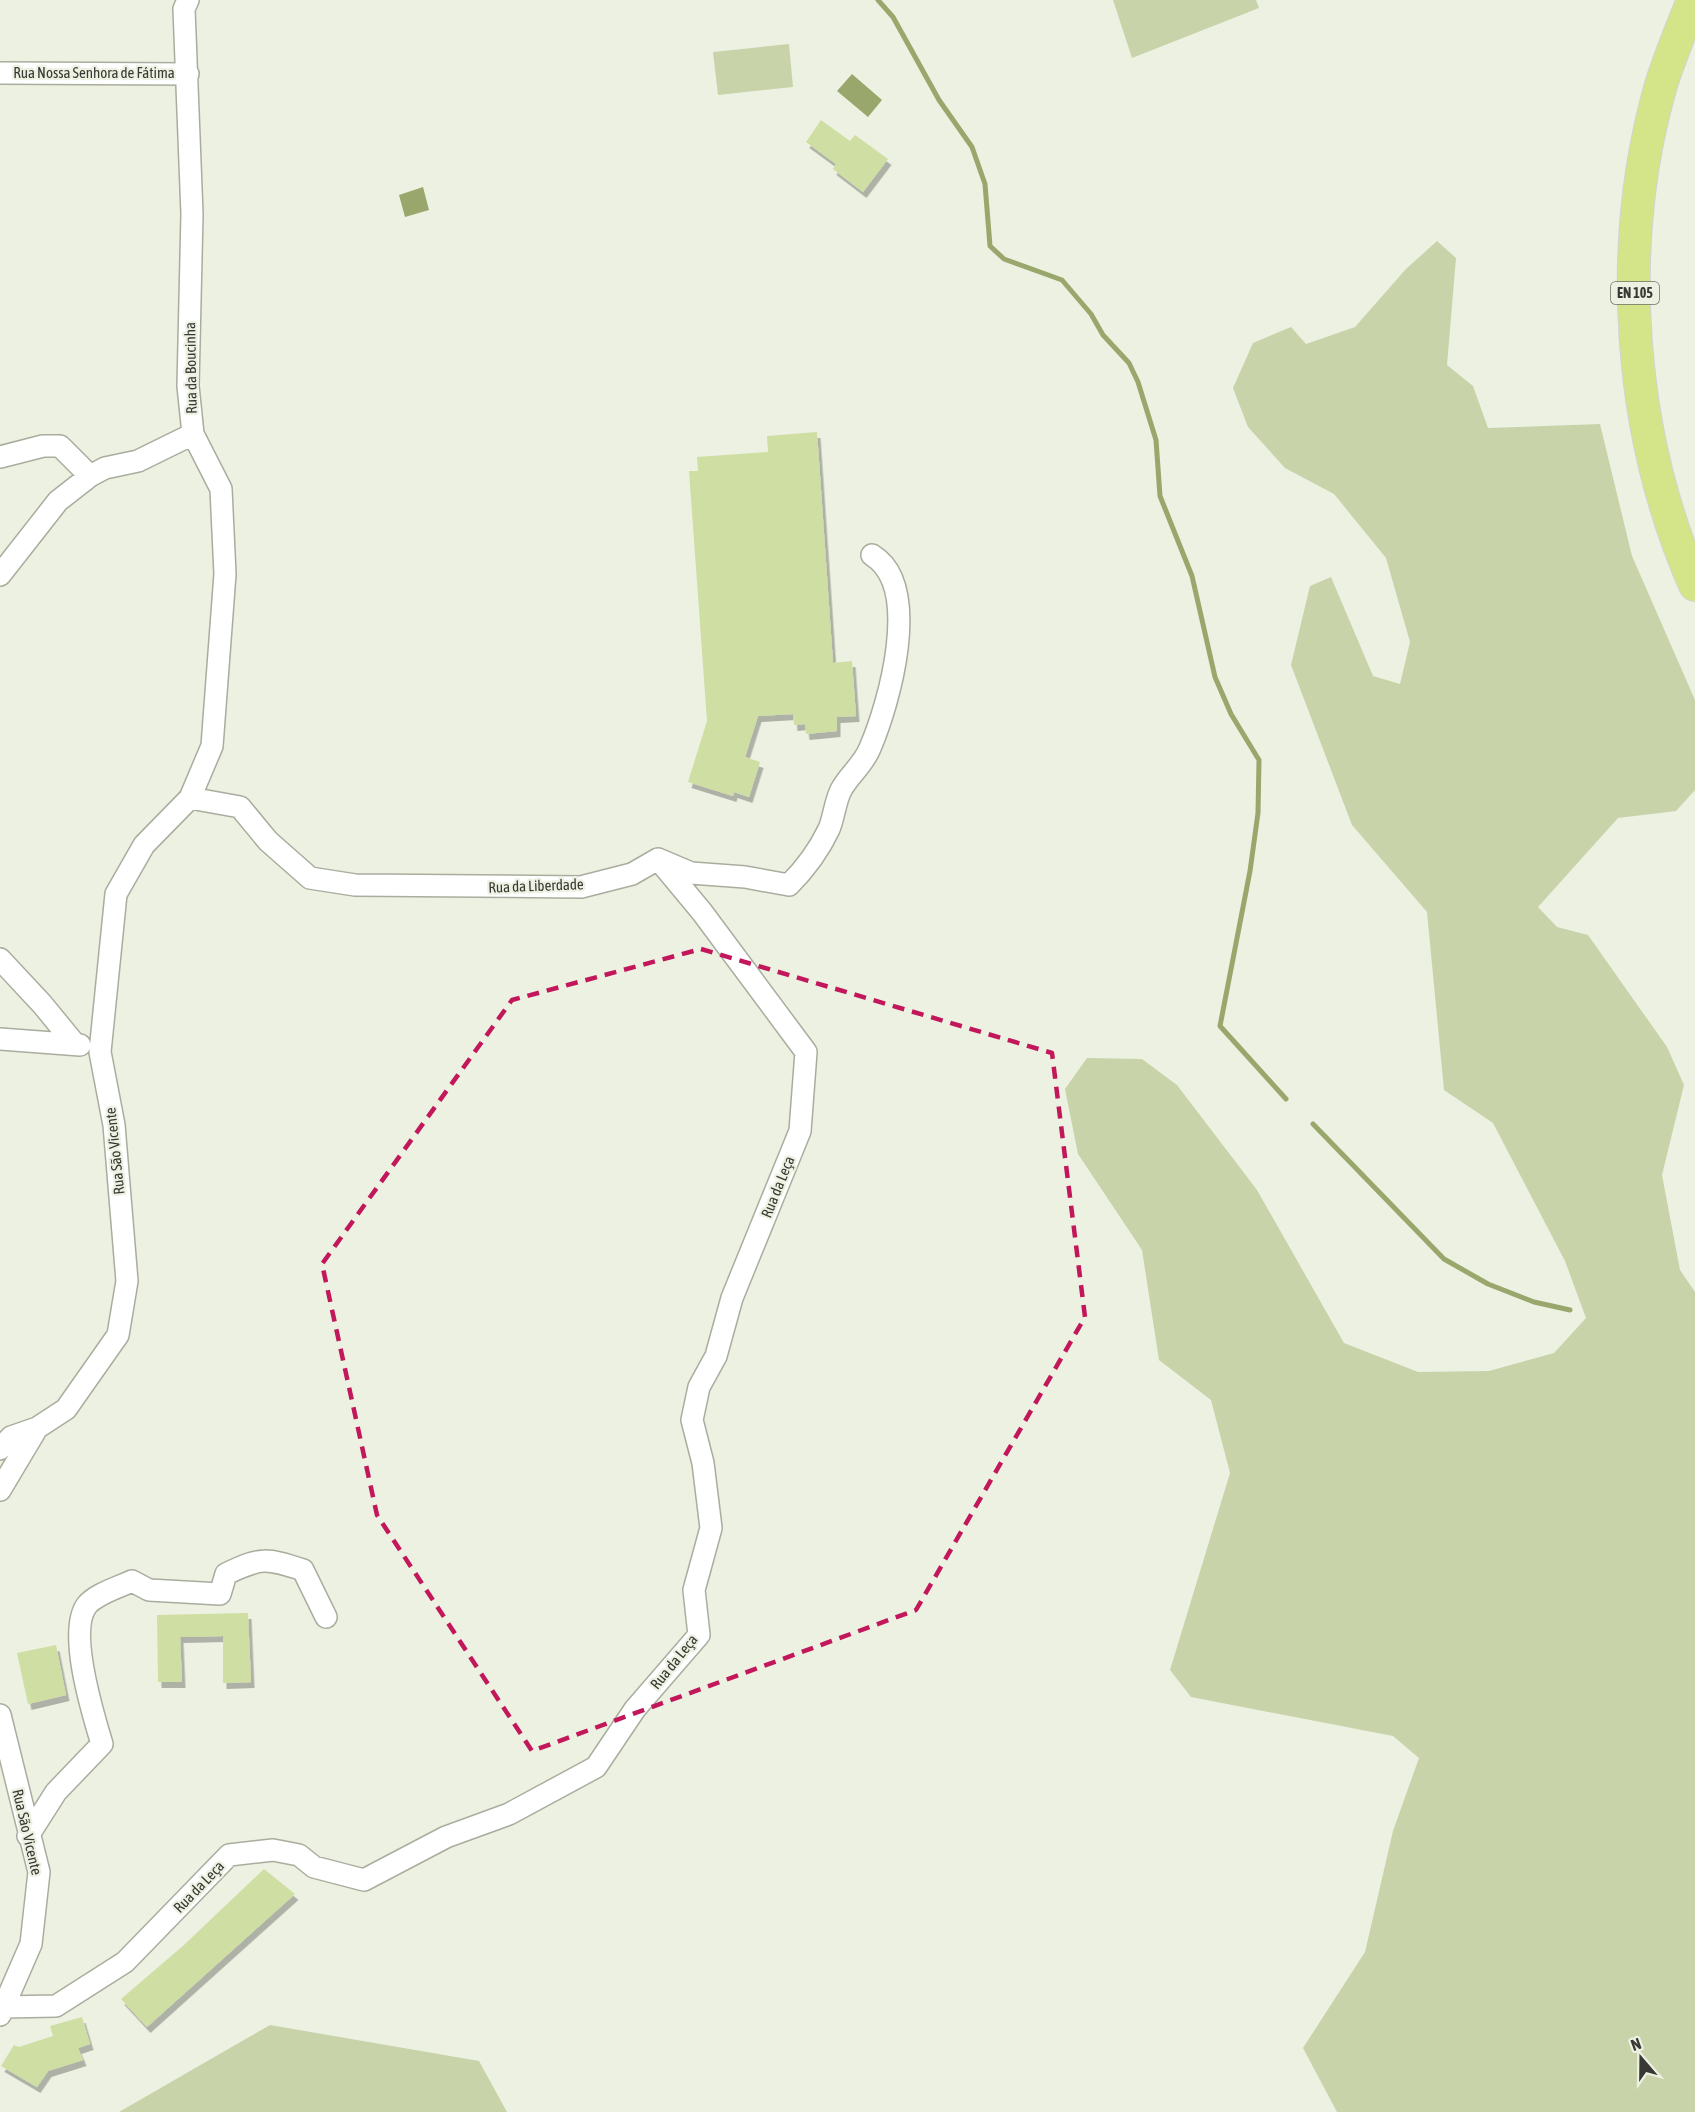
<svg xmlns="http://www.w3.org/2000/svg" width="1695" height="2112" viewBox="0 0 1695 2112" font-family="'Asap Condensed',sans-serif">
	<defs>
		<filter id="shadow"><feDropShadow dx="3.5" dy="6" stdDeviation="0" flood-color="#0004"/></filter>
	</defs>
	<rect width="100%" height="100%" fill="#ecf1e2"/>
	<!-- green -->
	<path fill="#c8d3aa" d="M1113,0h143l3,8 -127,50z
		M789,44l4,43 -75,8 -5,-43z
		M1437,241l19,17 -9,107 26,21 15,42 112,-4 32,132 63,144v90l-19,21 -58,7 -80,89 19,20 31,8 79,112 17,38 -22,90 18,95 15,22v820h-358l-34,-64 62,-96 28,-121 26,-73 -26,-22 -202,-39 -21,-27 60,-197 -19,-73 -52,-40 -17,-110 -64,-96 -13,-65 22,-31 55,1 35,26 80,105 87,153 74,29 71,-1 65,-18 32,-35 -21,-57 -72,-138 -49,-33 -17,-178 -75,-87 -61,-160 19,-79 21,-9 42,99 27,8 10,-42 -24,-84 -52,-64 -49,-26 -37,-41 -15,-39 20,-45 38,-16 15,17 49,-17 51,-58z
		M270,2025l209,36 28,51h-388z"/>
	<!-- water -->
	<path fill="#99a76d" d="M852,74l30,26 -14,17 -31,-26z
		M423,187l6,23 -24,7 -6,-22z"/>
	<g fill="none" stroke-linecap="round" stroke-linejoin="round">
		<!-- stream -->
		<path stroke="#99a76d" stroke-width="5" d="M878,0l15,17 46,83 33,47 13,37 5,62 14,13 58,21 29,34 12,21 26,28 9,19 18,58 4,56 32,80 23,101 16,37 28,46 -1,53 -8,58 -30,155 66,73
			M1313,1124l131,135 44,25 46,18 36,8"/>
	</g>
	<!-- building -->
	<path fill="#cfdea2" filter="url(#shadow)" d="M821,120l29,21 5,-6 33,24 -25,33 -30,-23 3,-5 -30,-22z
		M817,432l16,231 19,-2 4,55 -19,1v14l-31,3 -1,-10 -11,1 -1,-11 -35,2 -13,41 15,5 -11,35 -15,-5 -1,4 -45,-14 19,-61 -18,-250h9l-1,-14 71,-5 -1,-16z
		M248,1613l3,69 -28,1v-47l-43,1 2,45h-24l-1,-67z
		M56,1645l10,50 -38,9 -11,-51z
		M264,1869l31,25 -148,133 -26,-28 63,-54z
		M82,2017l8,27 -12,4 5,12 -35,11 -11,16 -36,-21 13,-21 5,2 34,-11 -3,-10z"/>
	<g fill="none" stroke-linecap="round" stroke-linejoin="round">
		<defs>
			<path id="street" d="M0,73l188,1
				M0,457l43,-11h17l30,30 15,-8 33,-7 55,-27
				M0,575l58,-74 32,-25
				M190,798l50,9 28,34 42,37 45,7 226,2 51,-13 26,-15 33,14 54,4 44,8c16,-16 30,-35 40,-56 5,-12 6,-27 12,-39 8,-15 23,-26 29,-42 19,-44 53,-162 2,-193
				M0,959l42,45 32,39
				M0,1039l80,6
				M0,1449l11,-12 26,-9
				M0,1490l37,-62 29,-19 52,-74 9,-54 -13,-156 -14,-73 16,-158 28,-49 46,-47 22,-52 13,-172 -4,-85 -28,-55 -5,-48 4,-172 -8,-205 4,-9
				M0,1715l39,157 -8,72 -31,71
				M28,1836l28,-44 46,-48c-9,-30 -35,-113 -15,-139 9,-11 32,-18 45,-24l17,9 71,4 6,-20c35,-17 40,-16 77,-4l23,47
				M4,2007l52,-1 69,-44 104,-107 44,-5 26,5 15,12 50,13 82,-43 63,-23 87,-47 39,-58 64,-74 -5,-45 17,-62 -8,-65 -11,-43 7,-33 17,-31 16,-58 68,-167 6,-79 -104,-140 -44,-53"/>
			<path id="primary" d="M1693,0c-11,28 -23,56 -32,85 -46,160 -33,348 34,500"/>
		</defs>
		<!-- street casing -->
		<use href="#street" stroke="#a9ad9e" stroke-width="24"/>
		<!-- primary casing -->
		<use href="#primary" stroke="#d3d3d2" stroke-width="34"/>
		<!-- street -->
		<use href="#street" stroke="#fff" stroke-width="21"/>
		<!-- primary -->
		<use href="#primary" stroke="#d4e589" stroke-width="32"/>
	</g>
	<!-- marked area -->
	<path fill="none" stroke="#c2185b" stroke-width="4.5" stroke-dasharray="12 8" stroke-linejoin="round" d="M701,949l351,104 33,264 -169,293 -384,141 -155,-236 -55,-251 190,-264z"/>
	<g text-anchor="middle" stroke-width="4.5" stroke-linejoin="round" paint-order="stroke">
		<!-- shield labels -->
		<rect fill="#ecf1e2" stroke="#6e7068" stroke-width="1.5" x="1611" y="282" width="48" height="22" rx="4.5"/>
		<g font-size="14" font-weight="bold" fill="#383934">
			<text x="1635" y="298">EN 105</text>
		</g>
		<!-- street labels -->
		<g font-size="15" fill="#383934" stroke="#ecf1e2">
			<text x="94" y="78">Rua Nossa Senhora de Fátima</text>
			<text transform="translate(191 368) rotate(-91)" y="5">Rua da Boucinha</text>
			<text transform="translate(536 886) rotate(-2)" y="5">Rua da Liberdade</text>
			<text transform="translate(115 1151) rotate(-96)" y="5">Rua São Vicente</text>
			<text transform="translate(778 1187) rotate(-68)" y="5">Rua da Leça</text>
			<text transform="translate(674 1662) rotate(-51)" y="5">Rua da Leça</text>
			<text transform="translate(27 1832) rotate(77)" y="5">Rua São Vicente</text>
			<text transform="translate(199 1887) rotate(-46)" y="5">Rua da Leça</text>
		</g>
	</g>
	<!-- north arrow -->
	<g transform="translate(1641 2058) rotate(340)" stroke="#ecf1e2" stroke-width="4.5" paint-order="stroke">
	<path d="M0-4.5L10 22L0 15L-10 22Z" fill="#383934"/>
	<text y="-9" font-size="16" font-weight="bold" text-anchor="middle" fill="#383934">N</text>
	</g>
</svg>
